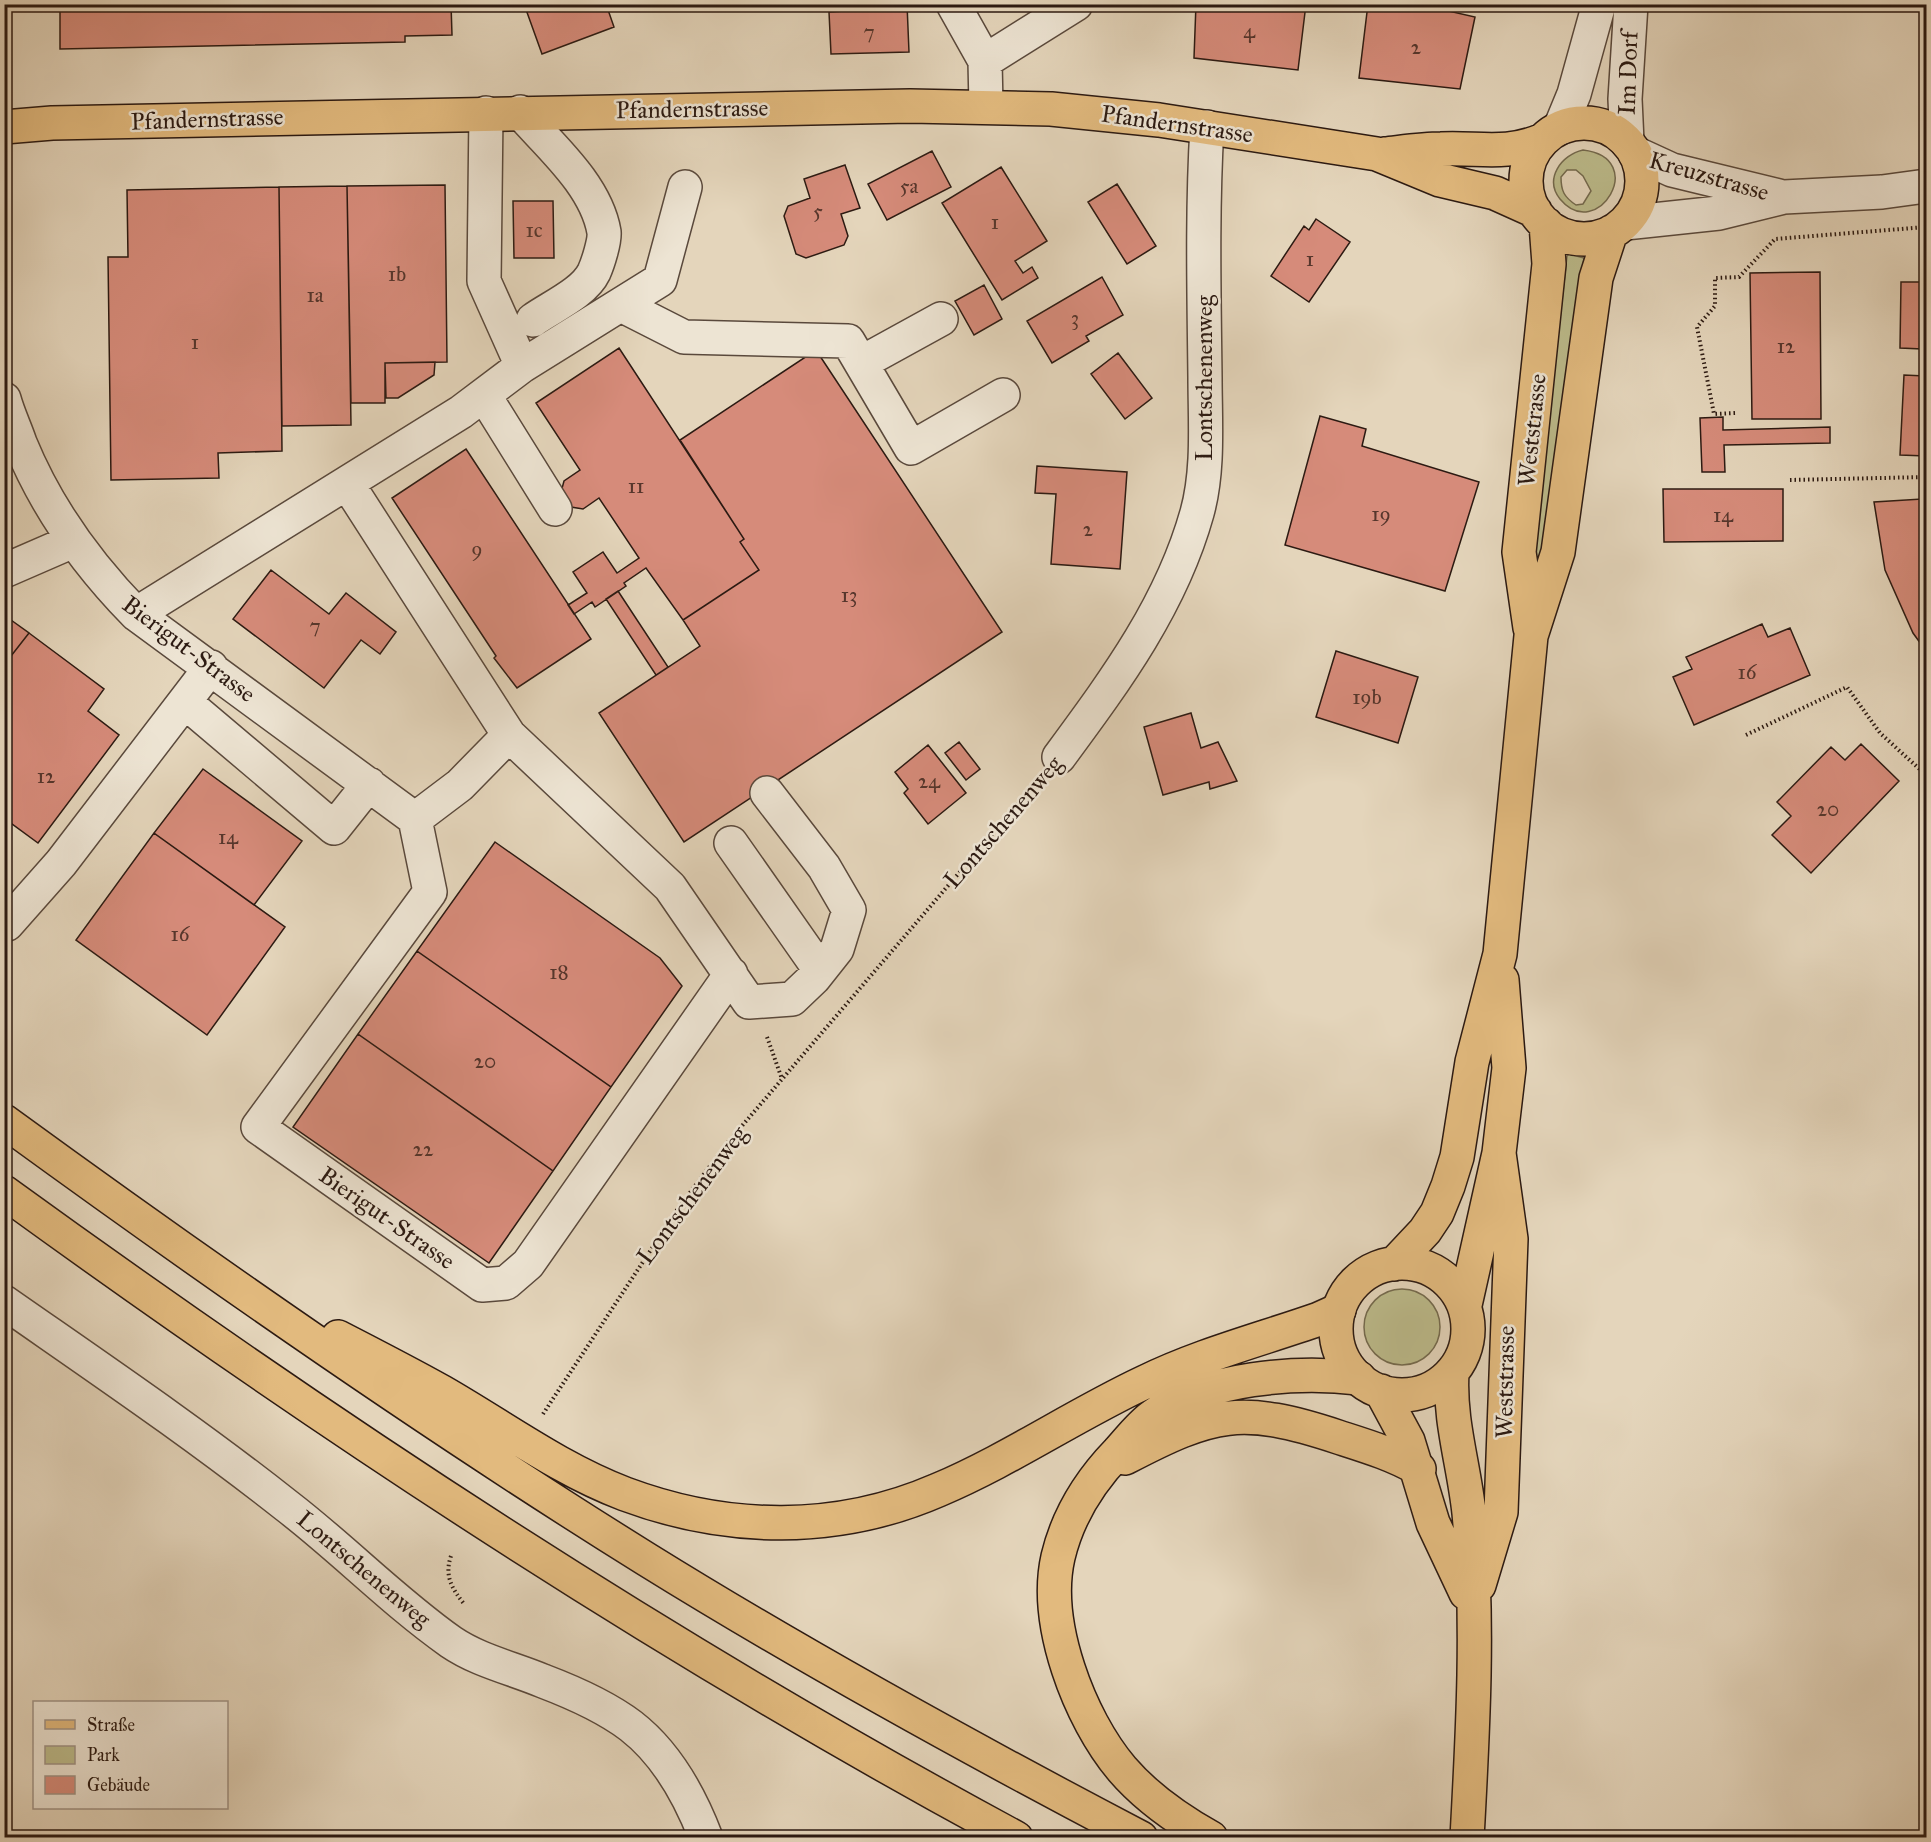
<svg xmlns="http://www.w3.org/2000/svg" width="1931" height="1842" viewBox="0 0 1931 1842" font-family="'IM FELL Great Primer',serif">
	<rect width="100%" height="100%" fill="#e4d5bb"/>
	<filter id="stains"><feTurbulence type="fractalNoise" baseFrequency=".00333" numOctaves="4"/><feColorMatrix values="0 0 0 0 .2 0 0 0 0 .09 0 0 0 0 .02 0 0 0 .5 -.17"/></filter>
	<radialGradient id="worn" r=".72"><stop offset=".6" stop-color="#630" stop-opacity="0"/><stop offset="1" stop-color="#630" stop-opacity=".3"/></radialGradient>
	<!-- green -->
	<path fill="#bcbb8b" stroke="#746a4e" stroke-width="1.5" fill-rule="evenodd" d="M1583,150c67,8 14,94 -23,49 -16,-20 1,-44 23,-49zM1567,170h9l7,6 8,15 -8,13 -7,1c-12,-8 -15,-14 -15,-28z
		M1569,254l15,4 -45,337h-10l38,-339z
		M1364 1327a38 38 0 1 1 76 0a38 38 0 1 1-76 0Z"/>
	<!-- building -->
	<path fill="#d68b7a" stroke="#2c1a12" stroke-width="1.5" d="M60,4h391l1,31 -47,1v6l-345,7z
		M524,4h82l8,23 -72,27z
		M845,4h62l2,48 -78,2 -2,-42 16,-1z
		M1196,4h110l-8,66 -104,-12z
		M1368,4h50l57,13 -15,72 -101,-11z
		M932,151l19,36 -64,33 -19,-36z
		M845,165l15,43 -19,6 7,22 -4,9 -38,13 -10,-4 -12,-38 4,-10 22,-8 -6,-19z
		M1001,167l46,74 -32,20 8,12 9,-6 6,11 -36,22 -60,-97z
		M1117,184l39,62 -29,18 -39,-62z
		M445,185l2,177 -62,1v40h-34l-4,-217z
		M347,186l4,239 -69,1 -3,-239z
		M279,187l3,264 -64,2 1,25 -108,2 -3,-223h20l-1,-67z
		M513,201h40l1,57h-40z
		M1316,219l34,23 -41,60 -38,-26 33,-50 5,4z
		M1820,272l1,147h-69l-2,-146z
		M1102,277l21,38 -37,21 3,5 -37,22 -25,-42z
		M1901,282h25v72h-4v-5l-22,-1z
		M984,285l18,34 -28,16 -19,-34z
		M619,348l125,191 -4,3 19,28 -76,50 -37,-52 -22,15 2,3 -31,21 -3,-5 -18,12 -6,-9 19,-12 -14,-21 30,-20 14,21 22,-15 -40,-60 -16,11 -12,-2 -10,-15 3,-11 16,-11 -44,-67z
		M816,350l186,282 -318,210 -85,-129 101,-67 -17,-26 76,-50 -19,-28 4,-3 -64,-99z
		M1118,353l34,45 -27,21 -34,-45z
		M435,362l-1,13 -36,23h-12l-1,-35z
		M1925,370l1,86 -26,-1 4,-80 21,1z
		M1320,416l46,13 -4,17 117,36 -34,109 -160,-46z
		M1723,417v13l107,-3v16l-106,2 1,27h-23l-2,-54z
		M466,449l125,190 -74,49 -23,-30 2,-2 -104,-158z
		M1037,466l90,6 -7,97 -69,-5 5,-70 -21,-1z
		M1663,489h120v52l-119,1z
		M1922,499l4,23v129l-13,-18 -28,-63 -11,-68z
		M271,570l58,44 17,-21 50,39 -16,22 -19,-14 -37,48 -91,-69z
		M618,591l50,76 -12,8 -50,-76z
		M4,615l25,18 -25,32z
		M1762,624l6,13 22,-9 20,47 -116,50 -21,-48 19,-8 -6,-12z
		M29,633l75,56 -16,22 31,24 -81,108 -34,-25v-153z
		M1336,651l82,26 -20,66 -82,-26z
		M1191,713l10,35 17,-6 19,39 -27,8 -1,-7 -46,13 -19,-68z
		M959,742l21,27 -14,11 -21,-27z
		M1861,744l38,37 -88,92 -39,-38 19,-19 -14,-14 54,-55 14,13z
		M928,745l38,48 -38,31 -24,-31 4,-4 -13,-17z
		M203,769l99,72 -48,64 -100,-72z
		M154,833l131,94 -78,108 -131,-95z
		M495,842l165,116 22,28 -71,101 -194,-136z
		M417,951l194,136 -58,84 -195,-137z
		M358,1034l195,137 -64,92 -196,-136z"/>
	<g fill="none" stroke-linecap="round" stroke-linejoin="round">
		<defs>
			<path id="minor" d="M953,4l32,57 1,45
				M985,61l91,-57
				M520,112c30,34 76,73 84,120 1,9 -6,31 -10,40 -10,21 -43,35 -61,48
				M1560,128l14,-34 25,-90
				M1627,142l-2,-43 6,-95
				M1635,153l37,17 107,26
				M1625,223l94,-10 65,-16 98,-5 44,-6
				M621,305l63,32 164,4 63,107 92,-53
				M861,363l80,-44
				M522,366l138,-86 25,-93
				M484,395l71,114
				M4,399c4,15 11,29 16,44 27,66 66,120 116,171l279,205 15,73 -172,235 224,158 24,-2 22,-19 203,-290
				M347,483l162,252
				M4,571l69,-30
				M136,614l325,-202 61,-46 -38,-85 2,-168
				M185,702l149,126 35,-44
				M1059,757c56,-76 112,-151 138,-244 12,-43 8,-92 8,-136 -1,-83 -3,-167 2,-250
				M415,819l45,-34 49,-50 161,152 79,115 43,-3 22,-21 23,-29 12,-39 -25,-43 -57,-74
				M731,843l89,127
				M4,922l3,2 54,-61 150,-196
				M4,1302c96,67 192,132 283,204 56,43 106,95 164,136 28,19 61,26 92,39 29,11 63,26 88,45 36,28 59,70 75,112"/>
			<path id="major" d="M1526 181a58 58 0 1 1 116 0a58 58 0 1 1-116 0Z
				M4,127l48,-4 858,-17 141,3 108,11 218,34 63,26 55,13 40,18
				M1385,154c18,-2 37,-5 56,-5 38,-2 64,7 102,-9
				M1530,628l-11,-76 30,-288 -3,-40
				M1336 1329a66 66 0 1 1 132 0a66 66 0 1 1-132 0Z
				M1394,1264l31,-33 12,-18 11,-27 9,-29 15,-95 28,-108 31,-318 27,-84 38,-274 15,-46
				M1465,1305l34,-152 10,-85 -7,-88
				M1452,1373c-3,48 12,92 17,140 10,107 4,217 -2,325
				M1381,1391l27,50 25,82 33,70
				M1479,1585l22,-73 10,-273 -12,-86"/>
			<path id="highway" d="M4,1121c210,153 422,301 642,438 161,100 327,191 495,279
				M4,1192c324,235 659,456 1012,646
				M338,1337c35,18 70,36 104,55 61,35 117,77 183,102 102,38 212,40 313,-4 71,-30 135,-74 205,-107 57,-28 116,-43 176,-64l20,-9
				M1125,1458c88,-46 116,-53 213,-21 28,9 55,17 81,32
				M1211,1838c-32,-18 -65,-41 -89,-69 -43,-51 -79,-146 -64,-212 10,-42 31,-75 60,-105 11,-12 22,-27 35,-36 53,-39 143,-45 206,-38"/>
		</defs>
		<!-- minor casing -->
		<use href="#minor" stroke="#5a493c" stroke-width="36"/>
		<!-- major casing -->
		<use href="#major" stroke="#2c1a12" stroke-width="36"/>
		<!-- highway casing -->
		<use href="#highway" stroke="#2c1a12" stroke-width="36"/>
		<!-- path -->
		<path stroke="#2c1a12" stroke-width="4" stroke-dasharray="1.5 3" stroke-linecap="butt" d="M1735,413l-21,1 -17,-87 18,-21v-28l24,-1 36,-38 151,-12
			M1790,480l136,-3
			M1746,735l101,-48 33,46 46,42
			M767,1037l15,42
			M543,1414l136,-207 50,-66 308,-359
			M451,1556c-7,20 1,33 14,49"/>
		<!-- minor -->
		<use href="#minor" stroke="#ede4d3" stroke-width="33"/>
		<!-- major -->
		<use href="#major" stroke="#e2ba7e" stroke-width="33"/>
		<!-- highway -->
		<use href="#highway" stroke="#e2ba7e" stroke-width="33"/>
	</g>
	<g text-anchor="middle" stroke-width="5" stroke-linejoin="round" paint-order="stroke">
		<!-- number labels -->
		<g font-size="21" fill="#56362c">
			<text x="1249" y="38">4</text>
			<text x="869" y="39">7</text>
			<text x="1416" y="54">2</text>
			<text x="909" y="193">5a</text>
			<text x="818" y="218">5</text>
			<text x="995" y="229">1</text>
			<text x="534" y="237">1c</text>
			<text x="1310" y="266">1</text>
			<text x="397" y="281">1b</text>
			<text x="315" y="302">1a</text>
			<text x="1075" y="325">3</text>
			<text x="195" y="349">1</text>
			<text x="1786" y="353">12</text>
			<text x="636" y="493">11</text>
			<text x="1381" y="521">19</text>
			<text x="1723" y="522">14</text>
			<text x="1088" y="536">2</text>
			<text x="477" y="556">9</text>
			<text x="849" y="602">13</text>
			<text x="315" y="633">7</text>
			<text x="1747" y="679">16</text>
			<text x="1367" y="704">19b</text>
			<text x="46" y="783">12</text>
			<text x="929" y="788">24</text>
			<text x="1828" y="816">20</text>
			<text x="228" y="844">14</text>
			<text x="180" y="941">16</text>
			<text x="559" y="979">18</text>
			<text x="485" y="1068">20</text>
			<text x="423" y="1156">22</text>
		</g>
		<!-- street labels -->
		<g font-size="24" fill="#2c1a12" stroke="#ede4d3">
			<text transform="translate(1628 73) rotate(-88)" y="8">Im Dorf</text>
			<text transform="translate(692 109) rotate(-1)" y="8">Pfandernstrasse</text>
			<text transform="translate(207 119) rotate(-2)" y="8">Pfandernstrasse</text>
			<text transform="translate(1177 124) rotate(8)" y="8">Pfandernstrasse</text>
			<text transform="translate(1709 176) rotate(16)" y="8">Kreuzstrasse</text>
			<text transform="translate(1204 378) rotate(-90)" y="8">Lontschenenweg</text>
			<text transform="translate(1532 430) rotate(-84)" y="8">Weststrasse</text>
			<text transform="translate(189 649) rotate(37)" y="8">Bierigut-Strasse</text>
			<text transform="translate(1003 822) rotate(-49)" y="8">Lontschenenweg</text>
			<text transform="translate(692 1195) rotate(-53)" y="8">Lontschenenweg</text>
			<text transform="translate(387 1218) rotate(35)" y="8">Bierigut-Strasse</text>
			<text transform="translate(1505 1382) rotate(-89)" y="8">Weststrasse</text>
			<text transform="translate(364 1569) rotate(40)" y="8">Lontschenenweg</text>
		</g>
	</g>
	<!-- margin -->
	<rect width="1931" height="1842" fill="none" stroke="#e4d5bb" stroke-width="24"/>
	<rect x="6" y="6" width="1919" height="1830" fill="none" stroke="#2c1a12" stroke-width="3"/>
	<rect x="12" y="12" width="1907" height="1818" fill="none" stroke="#2c1a12" stroke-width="1.5"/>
	<!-- legend -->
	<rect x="33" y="1701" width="195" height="108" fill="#ede4d3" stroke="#a09386" stroke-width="1.5"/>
	<rect x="45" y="1720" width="30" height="9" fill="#e2ba7e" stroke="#a09386" stroke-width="1.5"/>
	<text x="87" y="1731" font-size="18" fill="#2c1a12">Straße</text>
	<rect x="45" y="1746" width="30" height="18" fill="#bcbb8b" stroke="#a09386" stroke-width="1.5"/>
	<text x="87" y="1761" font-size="18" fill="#2c1a12">Park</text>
	<rect x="45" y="1776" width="30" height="18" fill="#d68b7a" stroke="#a09386" stroke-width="1.5"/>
	<text x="87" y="1791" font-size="18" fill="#2c1a12">Gebäude</text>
	<rect width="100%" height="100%" filter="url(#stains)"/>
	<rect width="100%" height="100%" fill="url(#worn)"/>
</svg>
